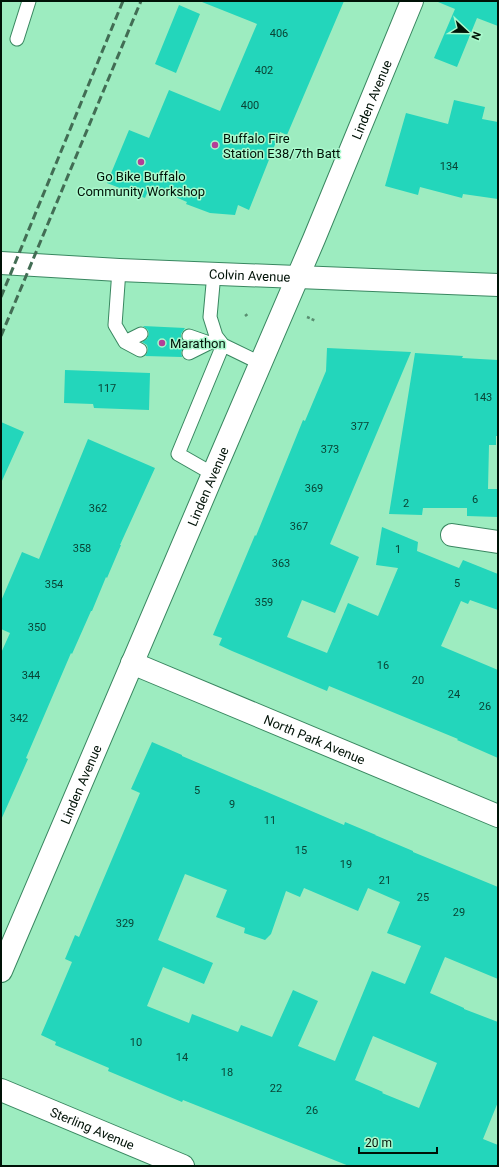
<svg xmlns="http://www.w3.org/2000/svg" width="499" height="1167" viewBox="0 0 499 1167" font-family="Roboto,sans-serif">
	<rect width="100%" height="100%" fill="#9decc0"/>
	<!-- building -->
	<path fill="#23d6bb" fill-rule="evenodd" d="M202,1h142l-57,134 -7,-3 -31,78 -11,-5 -3,10 -25,-2 -24,-9 1,-2 -37,-16 -5,12 -38,-15 22,-53 20,8 20,-48 51,21 37,-87 -55,-22z
		M438,1h60v25l-21,-8 -20,49 -23,-9 21,-49 -17,-7z
		M179,5l21,9 -24,59 -21,-9z
		M454,100l31,7 -3,12 16,3v77l-35,-5 -1,4 -42,-11 -2,8 -33,-9 21,-73 42,11z
		M143,326l42,2 -4,6v4l3,4v5l-3,5 1,5 -37,-1 2,-3 1,-4 -1,-4 -5,-3 5,-3 2,-5 -1,-4z
		M327,348l84,4 -81,192 29,13 -24,56 -33,-13 -15,37 40,16 21,-50 30,13 20,-48 -22,-3 6,-38 36,15 -1,9 42,17 4,-8 35,14v36l-28,-10 -2,4 -7,-3 -20,45 57,24v88l-41,-18 1,-1 -129,-53 -2,5 -95,-40 -13,-6 3,-7 -9,-3 42,-100 1,1 47,-116 2,1 21,-50z
		M415,353l48,3 -1,2 36,2v76h-2v9h-7l-1,44h10v28l-31,-1v-8h-44l-1,7 -33,-1z
		M65,370l85,3 -1,37 -55,-2 -1,-4 -29,-1z
		M1,422l23,10 -23,51z
		M88,439l67,29 -35,77h1l-14,33 -1,-1 -14,34h-1l-19,43 -1,-1 -45,105 2,1 -27,61v-167l9,-20 -9,-4v-28l21,-49 17,7z
		M152,742l30,13v1l113,48 49,21 1,-3 31,13h-1l38,16v1l85,35v92l-53,-22 -15,36 34,15v1l34,13v80l-15,37 15,6v21h-149l-166,-66 -1,2 -74,-31 1,-3 -54,-23 1,-3 -15,-7 31,-73 -7,-3 10,-24 4,2 61,-144 -9,-4zM185,874l42,16 -11,27 29,11 -1,5 21,7 6,-6 15,-43 14,6 4,-9 54,23 10,-23 32,14 -13,31 34,13 -16,38 -33,-13 -37,90 -37,-15 20,-45 -25,-11 -21,47 -31,-12 -3,7 -46,-18 -3,9 -42,-17 16,-39 41,17 9,-21 -55,-23zM373,1036l64,27 -18,45 -37,-15 1,-1 -28,-12z"/>
	<g fill="none" stroke-linecap="round" stroke-linejoin="round">
		<defs>
			<path id="lane" d="M17,39l12,-38
				M119,270l-4,55 10,17 15,8
				M214,273l-4,44 6,19 7,9 37,18
				M125,342l16,-8
				M189,353l20,-10 -20,-7
				M213,474l-35,-20 45,-109"/>
			<g id="street">
				<path d="M452,535l46,7"/>
				<path id="s1" d="M132,663l366,153"/>
				<path id="s2" d="M1,971l212,-497 101,-235 98,-238"/>
				<path id="s3" d="M1,1090l182,76"/>
			</g>
			<g id="secondary">
				<path id="s4" d="M1,263l118,7 379,15"/>
			</g>
		</defs>
		<!-- lane casing -->
		<use href="#lane" stroke="#398760" stroke-width="15"/>
		<!-- street casing -->
		<use href="#street" stroke="#398760" stroke-width="24"/>
		<!-- secondary casing -->
		<use href="#secondary" stroke="#398760" stroke-width="24"/>
		<!-- path -->
		<path stroke="#598e70" stroke-width="2.5" stroke-dasharray="3 2" stroke-linecap="butt" d="M245,316l4,-3
			M307,317l9,4"/>
		<!-- lane -->
		<use href="#lane" stroke="#fff" stroke-width="13"/>
		<!-- street -->
		<use href="#street" stroke="#fff" stroke-width="22"/>
		<!-- secondary -->
		<use href="#secondary" stroke="#fff" stroke-width="22"/>
		<!-- rail -->
		<path stroke="#426d54" stroke-width="3" stroke-dasharray="8 4" stroke-linecap="butt" d="M1,297l122,-296
			M1,336l140,-335"/>
	</g>
	<!-- markers -->
	<g fill="#b43f97" stroke="#aaf9cd" stroke-width="1.5">
		<circle cx="215" cy="145" r="4"/>
		<circle cx="141" cy="162" r="4"/>
		<circle cx="162" cy="343" r="4"/>
	</g>
	<g text-anchor="middle" stroke-width="3" stroke-linejoin="round" paint-order="stroke">
		<!-- number labels -->
		<g font-size="11" fill="#094334">
			<text x="279" y="37">406</text>
			<text x="264" y="74">402</text>
			<text x="250" y="109">400</text>
			<text x="449" y="170">134</text>
			<text x="107" y="392">117</text>
			<text x="483" y="401">143</text>
			<text x="360" y="430">377</text>
			<text x="330" y="453">373</text>
			<text x="314" y="492">369</text>
			<text x="475" y="503">6</text>
			<text x="406" y="507">2</text>
			<text x="98" y="512">362</text>
			<text x="299" y="530">367</text>
			<text x="82" y="552">358</text>
			<text x="398" y="553">1</text>
			<text x="281" y="567">363</text>
			<text x="457" y="587">5</text>
			<text x="54" y="588">354</text>
			<text x="264" y="606">359</text>
			<text x="37" y="631">350</text>
			<text x="383" y="669">16</text>
			<text x="31" y="679">344</text>
			<text x="418" y="684">20</text>
			<text x="454" y="698">24</text>
			<text x="485" y="710">26</text>
			<text x="19" y="722">342</text>
			<text x="197" y="794">5</text>
			<text x="232" y="808">9</text>
			<text x="270" y="824">11</text>
			<text x="301" y="854">15</text>
			<text x="346" y="868">19</text>
			<text x="385" y="884">21</text>
			<text x="423" y="901">25</text>
			<text x="459" y="916">29</text>
			<text x="125" y="927">329</text>
			<text x="136" y="1046">10</text>
			<text x="182" y="1061">14</text>
			<text x="227" y="1076">18</text>
			<text x="276" y="1092">22</text>
			<text x="312" y="1114">26</text>
		</g>
		<!-- street labels -->
		<g font-size="13" fill="#001207" stroke="#aaf9cd">
			<text dy="5" stroke="none"><textPath href="#s2" startOffset="947">Linden Avenue</textPath></text>
			<text dy="5" stroke="none"><textPath href="#s4" startOffset="249">Colvin Avenue</textPath></text>
			<text dy="5" stroke="none"><textPath href="#s2" startOffset="527">Linden Avenue</textPath></text>
			<text dy="5" stroke="none"><textPath href="#s1" startOffset="198">North Park Avenue</textPath></text>
			<text dy="5" stroke="none"><textPath href="#s2" startOffset="203">Linden Avenue</textPath></text>
			<text dy="5" stroke="none"><textPath href="#s3" startOffset="99">Sterling Avenue</textPath></text>
		</g>
		<!-- poi labels -->
		<g font-size="13" fill="#001207" stroke="#aaf9cd" text-anchor="start">
			<text x="223" y="143">Buffalo Fire<tspan x="223" dy="15">Station E38/7th Batt</tspan></text>
			<text x="141" y="181" text-anchor="middle">Go Bike Buffalo<tspan x="141" dy="15">Community Workshop</tspan></text>
			<text x="170" y="348">Marathon</text>
		</g>
	</g>
	<!-- border -->
	<rect width="499" height="1167" fill="none" stroke="#001207" stroke-width="4"/>
	<!-- north arrow -->
	<g transform="translate(467 32) rotate(112)" stroke="#aaf9cd" stroke-width="3" paint-order="stroke">
	<path d="M0-3L7 15L0 10L-7 15Z" fill="#001207"/>
	<text y="-6" font-size="11" font-weight="bold" text-anchor="middle" fill="#001207">N</text>
	</g>
	<!-- scale -->
	<path d="M359 1147v6h78v-6" fill="none" stroke="#001207" stroke-width="2"/>
	<text x="365" y="1147" font-size="12" fill="#001207" stroke="#aaf9cd" stroke-width="3" paint-order="stroke">20 m</text>
</svg>
